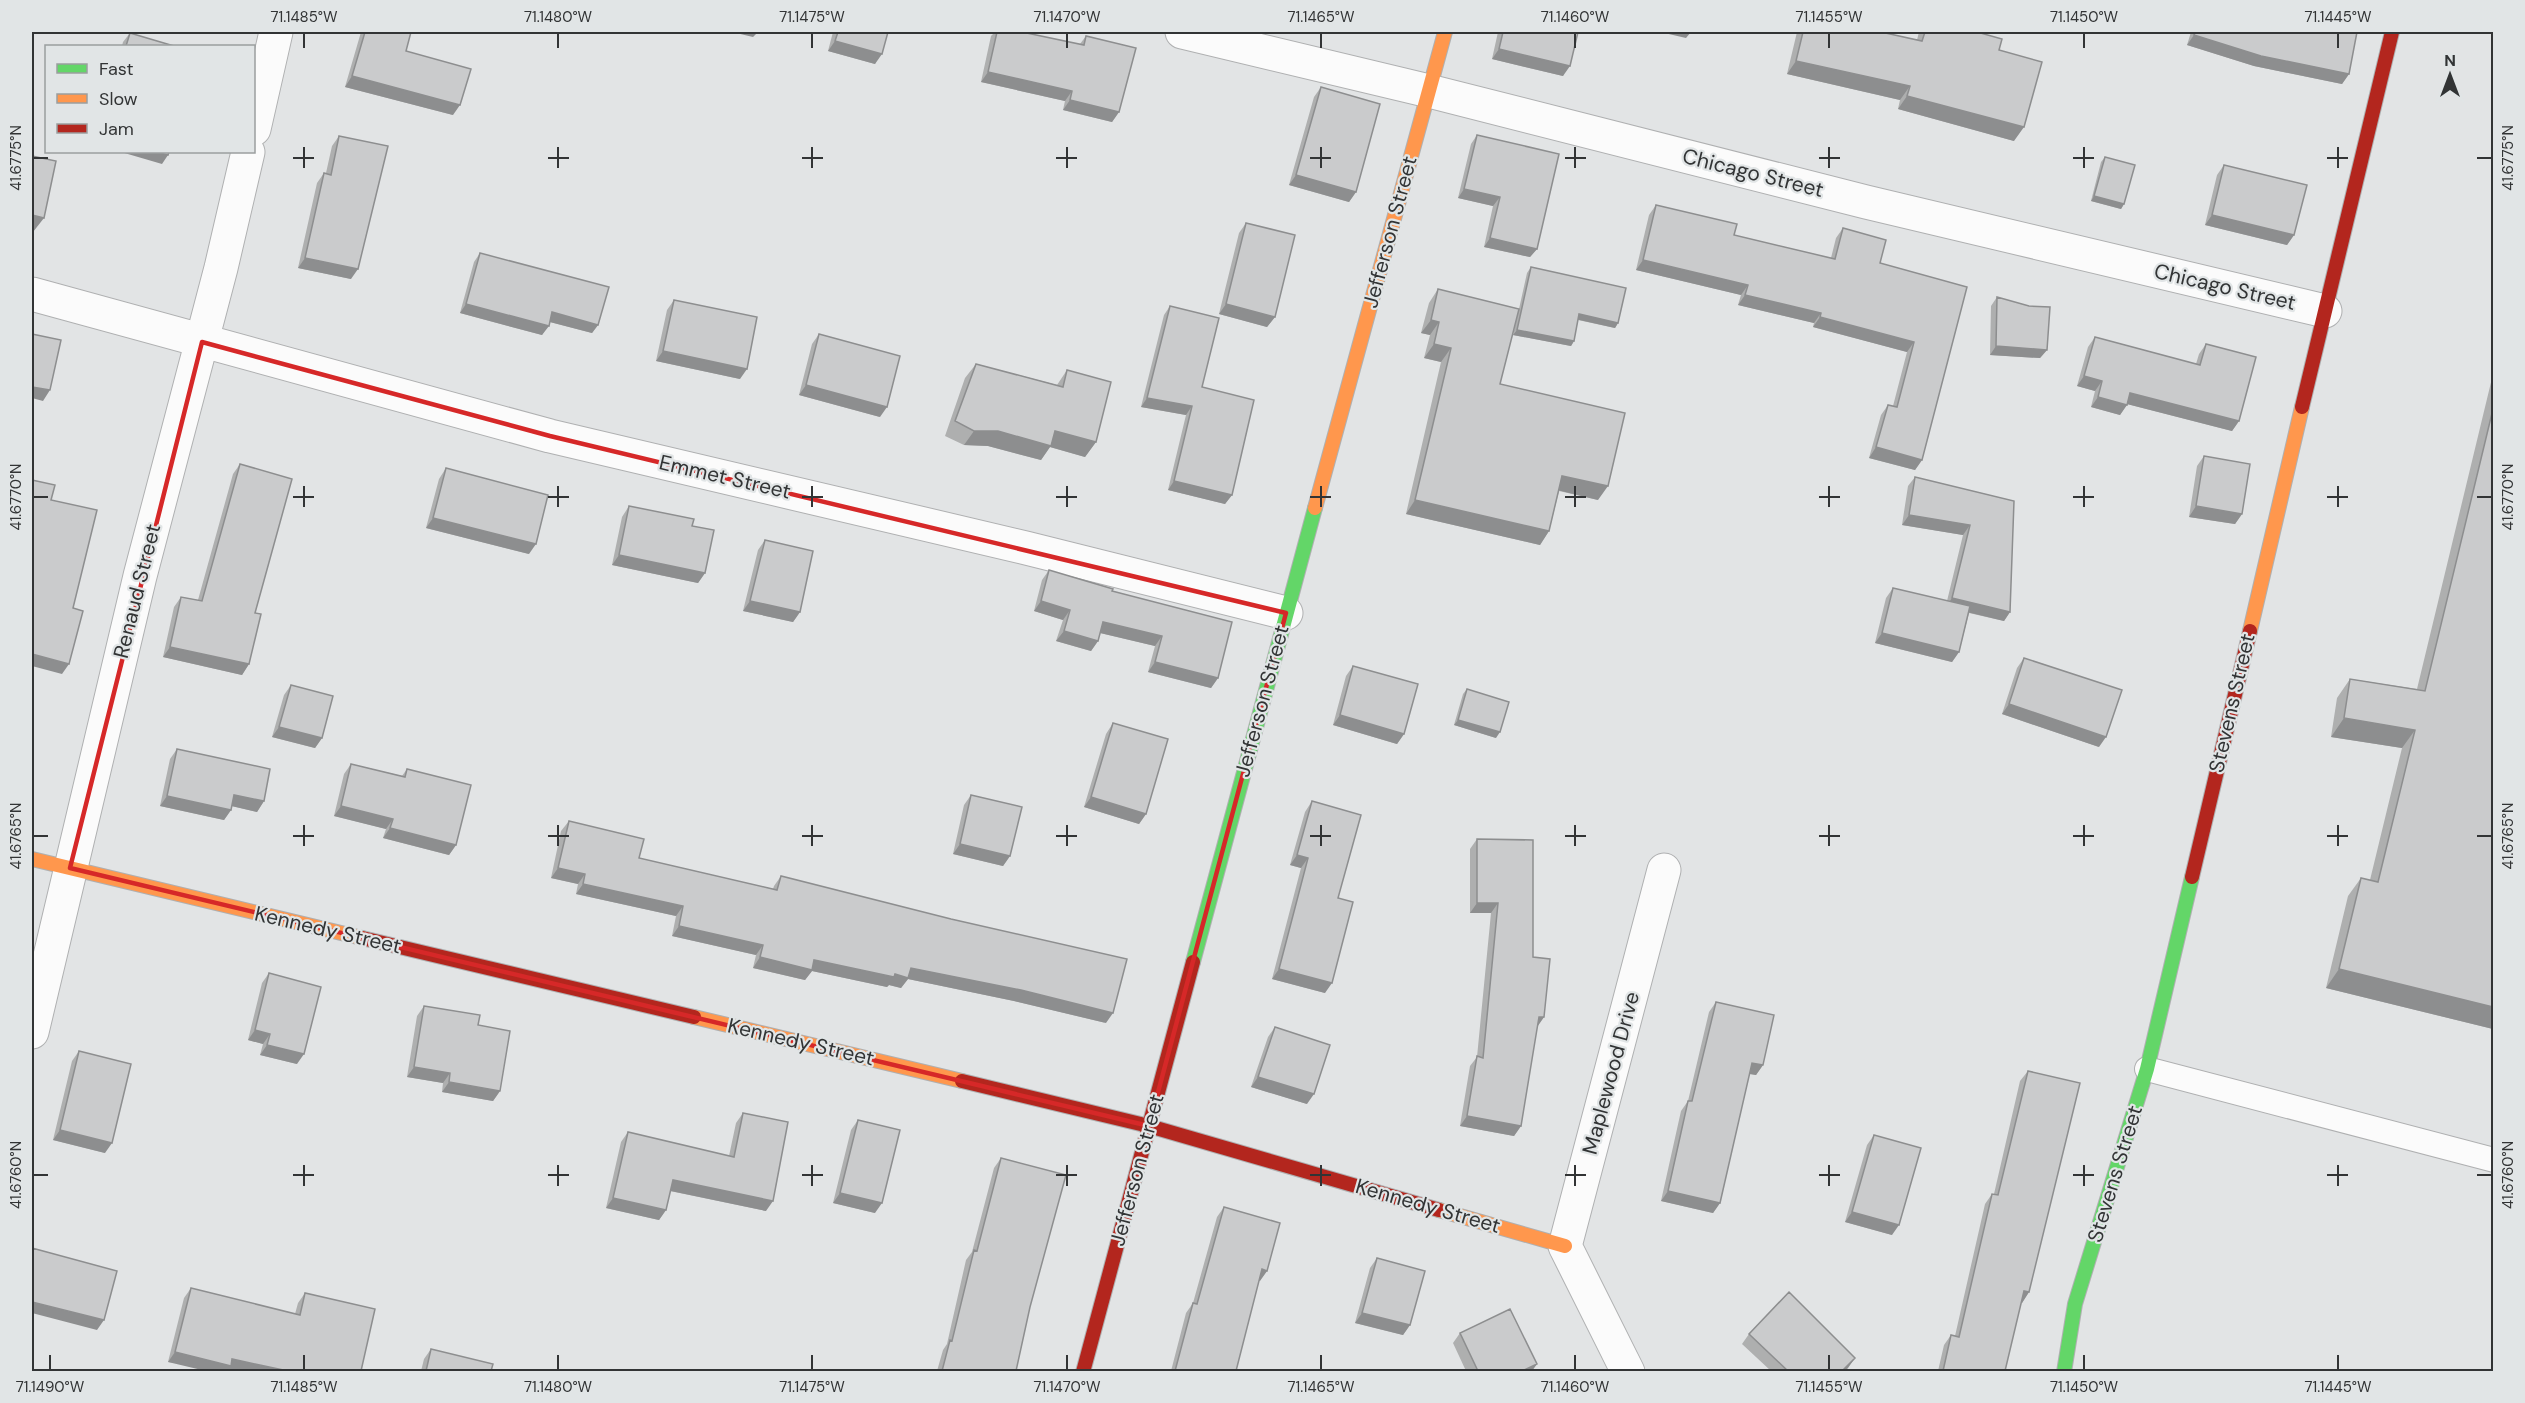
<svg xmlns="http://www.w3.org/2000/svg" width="2525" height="1403" viewBox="0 0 2525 1403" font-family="'DM Sans',sans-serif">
	<rect width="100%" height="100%" fill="#e2e4e5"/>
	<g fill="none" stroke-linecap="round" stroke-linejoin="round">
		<defs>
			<path id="lane" d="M2147,1069l347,91"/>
			<path id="street" d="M1182,32l247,59 437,111 459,109
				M254,129l22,-97
				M32,294l518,142 476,112 260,65
				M32,1032l108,-456 81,-308 27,-116
				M1628,1372l-63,-126 99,-376"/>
			<path id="fast" d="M1193,962l122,-454
				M2064,1372l11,-68 72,-235 45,-192"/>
			<path id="slow" d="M1315,508l130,-476
				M2250,631l52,-224
				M32,859l330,79
				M694,1017l268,64
				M1439,1210l126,36"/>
			<path id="jam" d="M2302,407l90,-375
				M2192,877l58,-246
				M362,938l332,79
				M962,1081l187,45 290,84
				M1083,1372l110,-410"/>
		</defs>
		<!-- lane casing -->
		<use href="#lane" stroke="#afb0b1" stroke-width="26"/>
		<!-- street casing -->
		<use href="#street" stroke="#afb0b1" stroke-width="35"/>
		<!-- fast casing -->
		<use href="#fast" stroke="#afb0b1" stroke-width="16"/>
		<!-- slow casing -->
		<use href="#slow" stroke="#afb0b1" stroke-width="16"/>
		<!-- jam casing -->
		<use href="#jam" stroke="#afb0b1" stroke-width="16"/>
		<!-- lane -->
		<use href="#lane" stroke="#fbfbfb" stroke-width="24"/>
		<!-- street -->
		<use href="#street" stroke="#fbfbfb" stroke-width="33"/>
		<!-- fast -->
		<use href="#fast" stroke="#63d668" stroke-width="14"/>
		<!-- slow -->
		<use href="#slow" stroke="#ff974d" stroke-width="14"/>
		<!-- jam -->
		<use href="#jam" stroke="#b3261e" stroke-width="14"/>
	</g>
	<!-- wall -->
	<path fill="#aeafaf" d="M361,32h50l-5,19 47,64 -108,-28z
		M833,32h55l-13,32 -47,-13z
		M995,32l85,12 6,-8 33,76 -7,10 -49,-12 2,-9 -84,-19 10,-46z
		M1498,32h80l-15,44 -71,-17z
		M1797,32h84l36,8 2,-8h58l22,18 15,91 -116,-32 2,-9 -113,-26z
		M2191,32h165l-7,42 -7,10 -88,-18 -67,-21z
		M130,33l44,13h-52l1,-4z
		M1321,87l35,105 -7,10 -60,-17 25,-88z
		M1477,135l60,114 -7,8 -46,-10 9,-41 -35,-8 13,-54z
		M339,136l12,143 -53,-11 19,-85 7,-10h2l6,-27z
		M2105,157l19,47 -3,5 -30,-8 10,-39z
		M2224,165l70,70 -7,10 -82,-20 12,-50z
		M1656,205l78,30 97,23 5,-20 7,-10 37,35 87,24 -45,173 -7,10 -46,-12 12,-43 7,-10 5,1 14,-54 -94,-25 1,-4 -76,-18 3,-10 -105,-25 13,-55z
		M1246,223l29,94 -8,10 -48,-13 20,-81z
		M480,253l118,72 -6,8 -42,-11 -8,13 -82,-22 14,-51z
		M1531,267l87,56 -3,5 -37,-8 -4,21 -3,5 -58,-11 5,-23 -18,72 98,116 -39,-9 -10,40 -9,14 -134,-31 35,-152 -17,-4 6,-23 -9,-2 8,-30 9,-14 81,20 8,-36z
		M1997,297l50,53 -7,8 -50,-3 1,-49z
		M674,300l66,79 -84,-18 11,-51z
		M1170,306l32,81 30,108 -7,9 -57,-14 18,-75 -45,-8 23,-92z
		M819,334l61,83 -81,-22 13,-51z
		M2095,337l101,27 3,-10 7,-10 33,77 -7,10 -105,-27 -7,11 -29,-8 4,-16 -18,-5 11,-39z
		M976,364l81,21 10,-15 29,72 -11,15 -35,-10 -9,13 -53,-14 -24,-1 -19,-9 20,-58z
		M2493,374v655l-167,-41 22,-92 13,-18 9,2 32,-132 -71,-11 6,-39 13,-19 67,10z
		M2204,456l38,58 -7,10 -46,-7 8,-51z
		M240,464l9,200 -7,11 -79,-18 11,-50 7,-10 17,3 35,-126z
		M446,468l83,86 -103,-26 13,-49z
		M1915,477l99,24 -4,111 -6,9 -35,-8 -10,39 -7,10 -77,-19 11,-45 7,-10 54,13 16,-66 -61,-10 6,-39z
		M629,506l63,20 13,47 -7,10 -86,-18 10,-48z
		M765,540l35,72 -7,10 -50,-11 15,-61z
		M1049,570l63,21 106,87 -7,10 -63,-16 7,-26 -55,-13 -2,8 -7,10 -35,-10 7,-21 -29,-9 8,-31z
		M2024,658l75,89 -97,-33 15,-46z
		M1353,666l51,68 -7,10 -64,-19 13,-49z
		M291,685l31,53 -7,10 -43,-11 12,-42z
		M1467,689l29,49 -42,-13 9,-31z
		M1113,723l33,91 -7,10 -55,-17 22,-73z
		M177,749l87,52 -7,11 -25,-6 -1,4 -7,10 -64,-14 10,-47z
		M351,764l51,12 5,-7 49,76 -7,10 -66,-17 3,-9 -52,-13 10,-42z
		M971,795l39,61 -7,10 -50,-12 11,-49z
		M1312,801l26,97 -13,95 -53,-14 29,-111 -11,-3 15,-53z
		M569,821l70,37 134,31 1,-3 7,-10 325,147 -92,-22 -106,-22 -7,9 -12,-3 -2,2 -75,-16 -7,9 -52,-12 3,-13 -84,-19 4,-20 -100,-22 2,-10 -27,-6 10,-47z
		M1477,839l56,118 11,60 -7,10 -16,99 -7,10 -54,-10 10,-60 7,-9 14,-144h-21v-64z
		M269,973l28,91 -37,-9 3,-11 -15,-4 14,-57z
		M1716,1002l47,63 -7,10 -7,-1 -29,129 -7,10 -52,-12 20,-90 7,-10 21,-89z
		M424,1006l54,19 22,66 -7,10 -51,-9 1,-9 -36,-6 10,-61z
		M1275,1027l32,77 -56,-17 17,-50z
		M79,1051l26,102 -52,-13 19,-79z
		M2028,1071l1,221 -7,11 -1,-1 -16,69h-67l6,-26 7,-10 4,1 30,-132 7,-10h2l26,-113z
		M743,1113l23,98 -96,-20 -4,19 -7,10 -53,-12 15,-66 7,-10 101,24 7,-33z
		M858,1120l17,93 -42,-10 18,-73z
		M1874,1135l18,100 -47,-13 22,-77z
		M1001,1158l29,149 -14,64h-79l6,-21 4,-6 19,-84 6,-8 22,-84z
		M1224,1207l43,64 -8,10 -23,90h-65l15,-58 7,-10 24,-86z
		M1377,1258l33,67 -7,10 -48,-12 15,-55z
		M191,1288l104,26 3,-11 7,-10 70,16 -147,60 -60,-7 16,-64z
		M1460,1333l72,38h-66l-13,-28z
		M1749,1334l99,34 -4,3h-73l-29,-27z
		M431,1349l60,22h-70l3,-12z"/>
	<!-- shaded-wall -->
	<path fill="#8d8e8f" d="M732,32h26l-5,5z
		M1660,32h31l-5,6z
		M2194,35l155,39 -7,10 -88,-18 -67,-21z
		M835,41l47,13 -7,10 -47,-13z
		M1499,49l71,17 -7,10 -71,-17z
		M1796,61l114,25 -10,14 -113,-26z
		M988,72l84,19 -7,10 -84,-19z
		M352,76l108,29 -7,10 -108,-28z
		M1907,96l117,31 -10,14 -116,-32z
		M1070,100l49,12 -7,10 -49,-12z
		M121,152h35l12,3 -6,9z
		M1296,175l60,17 -7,10 -60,-17z
		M1464,189l36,8 -7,9 -35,-8z
		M2094,196l30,8 -3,5 -30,-8z
		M32,215l12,3 -11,14h-1z
		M2212,215l82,20 -7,10 -82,-20z
		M1490,238l47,11 -7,8 -46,-10z
		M305,258l53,11 -7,10 -53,-11z
		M1643,260l105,25 -7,10 -105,-25z
		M1745,295l76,18 -7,10 -76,-18z
		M466,304l83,22 -7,9 -82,-22z
		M1226,304l49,13 -8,10 -48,-13z
		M552,312l46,13 -6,8 -46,-12z
		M1579,314l39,9 -3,5 -40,-9z
		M1820,317l94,25 -7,10 -94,-25z
		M1431,320l8,2 -9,13 -9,-2z
		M1517,330l57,11 -3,5 -58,-11z
		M1434,344l17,4 -10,14 -17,-4z
		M1996,346l51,4 -7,8 -50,-3z
		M663,351l84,18 -7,10 -84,-18z
		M2084,376l18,5 -7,10 -18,-5z
		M806,385l81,22 -7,10 -81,-22z
		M32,387l18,3 -7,11 -11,-3z
		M2130,393l109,28 -7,10 -109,-28z
		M2098,397l29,8 -7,10 -29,-8z
		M1147,398l45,8 -6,9 -45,-8z
		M974,431h81l41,11 -11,15 -35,-10 -9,13 -53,-14 -24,-1z
		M1876,447l46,13 -7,10 -46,-12z
		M1562,476l46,10 -10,14 -45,-11z
		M1174,481l58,14 -7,9 -57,-14z
		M1415,500l134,31 -9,14 -134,-31z
		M2196,506l46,8 -7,10 -46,-7z
		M1909,515l61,10 -7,10 -61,-10z
		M433,518l103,26 -7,10 -103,-26z
		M619,555l86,18 -7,10 -86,-18z
		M1952,598l58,14 -6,9 -58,-14z
		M750,601l50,11 -7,10 -50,-11z
		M1041,601l29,9 -7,10 -29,-9z
		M1103,622l59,14 -7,10 -59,-14z
		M1064,631l34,10 -7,10 -35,-10z
		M1882,633l77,19 -7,10 -77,-19z
		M170,647l79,17 -7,11 -79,-18z
		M32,654l37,10 -7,10 -30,-8z
		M1155,662l63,16 -7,10 -63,-16z
		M2009,704l97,33 -7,10 -97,-33z
		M1340,715l64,19 -7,10 -64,-19z
		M2344,718l71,12 -13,18 -71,-11z
		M1458,720l42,12 -4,6 -42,-13z
		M279,727l43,11 -7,10 -43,-11z
		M234,795l30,6 -7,11 -30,-7z
		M167,796l64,14 -7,10 -64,-14z
		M1091,797l55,17 -7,10 -55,-17z
		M341,806l52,13 -7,10 -52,-13z
		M390,828l66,17 -7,10 -66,-17z
		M960,844l50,12 -7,10 -50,-12z
		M1297,855l11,3 -7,10 -11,-3z
		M558,868l27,6 -7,10 -27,-6z
		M583,884l100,22 -7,10 -100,-22z
		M1477,903h21l-7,10h-21z
		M679,926l84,19 -7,10 -84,-19z
		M760,957l54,3 81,14 16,-6 110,22 92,23 -7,10 -92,-22 -106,-22 -7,9 -12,-3 -2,2 -75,-16 -7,9 -52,-12z
		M1279,969l53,14 -7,10 -53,-14z
		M2339,969l154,38v22l-167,-41z
		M1539,1017h5l-7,10z
		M255,1030l15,4 -7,10 -15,-4z
		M267,1045l37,9 -7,10 -37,-9z
		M1752,1063l11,2 -7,10 -11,-2z
		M414,1067l36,6 -7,10 -36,-6z
		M1258,1077l56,17 -7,10 -56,-17z
		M449,1082l51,9 -7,10 -51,-9z
		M1467,1116l54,10 -7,10 -54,-10z
		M60,1130l52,13 -7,10 -52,-13z
		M673,1180l100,21 -7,10 -100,-21z
		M1668,1191l52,12 -7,10 -52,-12z
		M840,1193l42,10 -7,10 -42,-10z
		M613,1198l53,12 -7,10 -53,-12z
		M1852,1212l47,13 -7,10 -47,-13z
		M1262,1269l5,2 -7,10 -5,-2z
		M2024,1291l5,1 -7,11 -5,-2z
		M32,1302l72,18 -7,10 -65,-17z
		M1362,1313l48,12 -7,10 -48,-12z
		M175,1352l57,7 56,12h-50l-10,-2 -1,2h-21l-38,-9z
		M1855,1358l-7,10 -4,3h-2z
		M1537,1364l-5,7h-10z"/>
	<!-- building -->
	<path fill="#cacbcc" stroke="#8d8e8f" stroke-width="1.5" d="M365,32h46l-5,19 65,18 -11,36 -108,-29z
		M838,32h50l-6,22 -47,-13z
		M997,32h25l62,13 2,-9 50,12 -17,64 -49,-12 2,-9 -84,-19z
		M1503,32h75l-8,34 -71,-17z
		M1803,32h78l41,9 3,-9h52l25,7 -3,11 43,12 -18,65 -117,-31 3,-10 -114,-25z
		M2195,32h162l-8,42 -88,-18 -67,-21z
		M130,33l44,13h-48z
		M1321,87l59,17 -24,88 -60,-17z
		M1477,135l82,19 -22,95 -47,-11 10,-41 -36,-8z
		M339,136l49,10 -30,123 -53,-11 19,-85 7,2z
		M156,152h13l-1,3z
		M32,156l24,5 -12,57 -12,-3z
		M2105,157l30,8 -11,39 -30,-8z
		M2224,165l83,20 -13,50 -82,-20z
		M1656,205l81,19 -3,11 101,24 8,-31 43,12 -6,23 87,24 -45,173 -46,-13 12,-42 9,2 17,-65 -94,-25 1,-4 -76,-18 3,-10 -105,-25z
		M1246,223l49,12 -20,82 -49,-13z
		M480,253l129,34 -11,38 -46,-13 -3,14 -83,-22z
		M1531,267l95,21 -8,35 -39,-9 -5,27 -57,-11z
		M1438,289l81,20 -19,75 125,29 -17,73 -46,-10 -13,55 -134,-31 36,-152 -17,-4 5,-22 -8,-2z
		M1997,297l32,9 21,1 -3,43 -51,-4z
		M674,300l83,17 -10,52 -84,-18z
		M1170,306l49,12 -17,69 52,13 -22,95 -58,-14 18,-75 -45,-8z
		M32,334l29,6 -11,50 -18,-3z
		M819,334l81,22 -13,51 -81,-22z
		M2095,337l105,28 6,-21 50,13 -17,64 -109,-28 -3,12 -29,-8 4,-16 -18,-5z
		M976,364l87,23 4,-17 44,12 -15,60 -41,-11 -4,15 -53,-15h-24l-19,-10z
		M2493,409v598l-154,-38 22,-91 17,4 37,-152 -71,-12 6,-39 75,12z
		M2204,456l46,8 -8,50 -46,-8z
		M240,464l52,15 -37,134 6,1 -12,50 -79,-17 11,-50 21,4z
		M446,468l102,27 -12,49 -103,-26z
		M1915,477l99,24 -4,111 -58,-14 18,-73 -61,-10z
		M32,480l23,5 -4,15 46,10 -24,98 10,3 -14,53 -37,-10z
		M629,506l65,13 -2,7 22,4 -9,43 -86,-18z
		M765,540l48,11 -13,61 -50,-11z
		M1049,570l64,19 -1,2 120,31 -14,56 -63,-16 7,-26 -59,-14 -5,19 -34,-10 6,-21 -29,-9z
		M1893,588l77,18 -11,46 -77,-19z
		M2024,658l98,32 -16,47 -97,-33z
		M1353,666l65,18 -14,50 -64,-19z
		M291,685l42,11 -11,42 -43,-11z
		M1467,689l42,13 -9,30 -42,-12z
		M1113,723l55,16 -22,75 -55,-17z
		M177,749l93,20 -6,32 -30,-6 -3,15 -64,-14z
		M351,764l54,13 2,-8 64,16 -15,60 -66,-17 3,-9 -52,-13z
		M971,795l51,12 -12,49 -50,-12z
		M1312,801l49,14 -23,83 15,4 -21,81 -53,-14 29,-111 -11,-3z
		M569,821l75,18 -5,19 138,32 4,-14 170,43 176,40 -14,54 -92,-23 -110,-22 -3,10 -13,-4 -1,3 -80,-17 -2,10 -52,-13 3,-12 -84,-19 4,-20 -100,-22 2,-10 -27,-6z
		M1477,839l56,1v117l17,2 -6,58h-5l-18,109 -54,-10 10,-60 6,2 15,-155h-21z
		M269,973l52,14 -17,67 -37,-9 3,-11 -15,-4z
		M1716,1002l58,13 -11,50 -11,-2 -32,140 -52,-12 20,-90h4z
		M424,1006l56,9 -2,10 32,6 -10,60 -51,-9 1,-9 -36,-6z
		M1275,1027l55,18 -16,49 -56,-17z
		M79,1051l52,13 -19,79 -52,-13z
		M2028,1071l52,12 -51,209 -5,-1 -19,80h-62l8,-36 8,2 33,-143 6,1z
		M743,1113l45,9 -15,79 -100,-21 -7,30 -53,-12 15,-66 106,25z
		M858,1120l42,10 -18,73 -42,-10z
		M1874,1135l47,13 -22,77 -47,-13z
		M1001,1158l65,17 -36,132 -14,64h-74l8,-31 2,1 22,-91 3,1z
		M1224,1207l56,16 -13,48 -5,-2 -26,102h-61l18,-68 4,1z
		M32,1248l85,23 -13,49 -72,-18z
		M1377,1258l48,13 -15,54 -48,-12z
		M191,1288l109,27 5,-22 70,16 -14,62h-73l-56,-12 -1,7 -56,-14z
		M1789,1292l66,66 -13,13h-54l-39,-37z
		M1510,1309l27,55 -15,7h-44l-18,-38z
		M431,1349l62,15 -2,7h-65z"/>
	<!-- marked area -->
	<path fill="none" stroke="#d62828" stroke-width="4.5" stroke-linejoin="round" d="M202,342l348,94 736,177 -137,513 -1079,-258z"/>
	<!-- ticks -->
	<path fill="none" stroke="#323435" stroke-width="2" d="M304,33v15M558,33v15M812,33v15M1067,33v15M1321,33v15M1575,33v15M1829,33v15M2084,33v15M2338,33v15M304,147v21M558,147v21M812,147v21M1067,147v21M1321,147v21M1575,147v21M1829,147v21M2084,147v21M2338,147v21M33,158h15M293,158h21M548,158h21M802,158h21M1056,158h21M1310,158h21M1565,158h21M1819,158h21M2073,158h21M2327,158h21M2477,158h15M304,486v21M558,486v21M812,486v21M1067,486v21M1321,486v21M1575,486v21M1829,486v21M2084,486v21M2338,486v21M33,497h15M293,497h21M548,497h21M802,497h21M1056,497h21M1310,497h21M1565,497h21M1819,497h21M2073,497h21M2327,497h21M2477,497h15M304,825v21M558,825v21M812,825v21M1067,825v21M1321,825v21M1575,825v21M1829,825v21M2084,825v21M2338,825v21M33,836h15M293,836h21M548,836h21M802,836h21M1056,836h21M1310,836h21M1565,836h21M1819,836h21M2073,836h21M2327,836h21M2477,836h15M304,1165v21M558,1165v21M812,1165v21M1067,1165v21M1321,1165v21M1575,1165v21M1829,1165v21M2084,1165v21M2338,1165v21M33,1175h15M293,1175h21M548,1175h21M802,1175h21M1056,1175h21M1310,1175h21M1565,1175h21M1819,1175h21M2073,1175h21M2327,1175h21M2477,1175h15M50,1355v15M304,1355v15M558,1355v15M812,1355v15M1067,1355v15M1321,1355v15M1575,1355v15M1829,1355v15M2084,1355v15M2338,1355v15"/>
	<g text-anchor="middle" stroke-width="4.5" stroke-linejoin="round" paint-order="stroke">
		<!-- street labels -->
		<g font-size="21" fill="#323435" stroke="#e1e5e6">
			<text transform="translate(1753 173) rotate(14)" y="7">Chicago Street</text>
			<text transform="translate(1390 232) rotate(-75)" y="7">Jefferson Street</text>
			<text transform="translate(2225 287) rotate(13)" y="7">Chicago Street</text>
			<text transform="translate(725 477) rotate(13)" y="7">Emmet Street</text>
			<text transform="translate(137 591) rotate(-76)" y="7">Renaud Street</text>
			<text transform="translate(1262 701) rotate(-75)" y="7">Jefferson Street</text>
			<text transform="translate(2232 703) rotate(-77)" y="7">Stevens Street</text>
			<text transform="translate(328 930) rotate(13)" y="7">Kennedy Street</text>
			<text transform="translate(801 1042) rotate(13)" y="7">Kennedy Street</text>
			<text transform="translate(1611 1073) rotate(-75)" y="7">Maplewood Drive</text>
			<text transform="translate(1137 1170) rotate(-75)" y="7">Jefferson Street</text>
			<text transform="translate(2115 1174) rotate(-73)" y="7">Stevens Street</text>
			<text transform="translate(1428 1206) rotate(16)" y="7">Kennedy Street</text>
		</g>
	</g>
	<!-- border -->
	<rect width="2525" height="1403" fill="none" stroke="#e1e5e6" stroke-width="66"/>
	<!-- legend -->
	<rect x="45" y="45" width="210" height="108" fill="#e1e5e6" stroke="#9b9e9f" stroke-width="1.5"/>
	<rect x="57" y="64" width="30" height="9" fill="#63d668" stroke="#9b9e9f" stroke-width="1.5"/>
	<text x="99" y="75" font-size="18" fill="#323435">Fast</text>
	<rect x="57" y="94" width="30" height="9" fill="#ff974d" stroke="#9b9e9f" stroke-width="1.5"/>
	<text x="99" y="105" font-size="18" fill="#323435">Slow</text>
	<rect x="57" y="124" width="30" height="9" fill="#b3261e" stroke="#9b9e9f" stroke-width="1.5"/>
	<text x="99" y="135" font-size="18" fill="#323435">Jam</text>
	<!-- north arrow -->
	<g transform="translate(2450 75)" stroke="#e1e5e6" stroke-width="4.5" paint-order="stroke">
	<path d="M0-4.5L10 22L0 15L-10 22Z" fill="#323435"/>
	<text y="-9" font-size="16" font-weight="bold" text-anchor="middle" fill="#323435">N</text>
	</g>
	<rect x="33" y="33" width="2459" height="1337" fill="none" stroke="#323435" stroke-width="2"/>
	<g font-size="15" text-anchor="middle" fill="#323435">
		<text x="304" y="22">71.1485°W</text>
		<text x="558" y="22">71.1480°W</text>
		<text x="812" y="22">71.1475°W</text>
		<text x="1067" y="22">71.1470°W</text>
		<text x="1321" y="22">71.1465°W</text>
		<text x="1575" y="22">71.1460°W</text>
		<text x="1829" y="22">71.1455°W</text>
		<text x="2084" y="22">71.1450°W</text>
		<text x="2338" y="22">71.1445°W</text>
		<text transform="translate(16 158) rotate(-90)" y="5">41.6775°N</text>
		<text transform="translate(2508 158) rotate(-90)" y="5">41.6775°N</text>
		<text transform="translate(16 497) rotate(-90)" y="5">41.6770°N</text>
		<text transform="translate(2508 497) rotate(-90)" y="5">41.6770°N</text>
		<text transform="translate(16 836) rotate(-90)" y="5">41.6765°N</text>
		<text transform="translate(2508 836) rotate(-90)" y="5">41.6765°N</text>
		<text transform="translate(16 1175) rotate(-90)" y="5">41.6760°N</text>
		<text transform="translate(2508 1175) rotate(-90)" y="5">41.6760°N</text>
		<text x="50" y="1392">71.1490°W</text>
		<text x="304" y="1392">71.1485°W</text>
		<text x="558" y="1392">71.1480°W</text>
		<text x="812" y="1392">71.1475°W</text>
		<text x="1067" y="1392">71.1470°W</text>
		<text x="1321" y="1392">71.1465°W</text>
		<text x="1575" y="1392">71.1460°W</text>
		<text x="1829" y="1392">71.1455°W</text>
		<text x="2084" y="1392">71.1450°W</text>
		<text x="2338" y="1392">71.1445°W</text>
	</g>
</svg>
